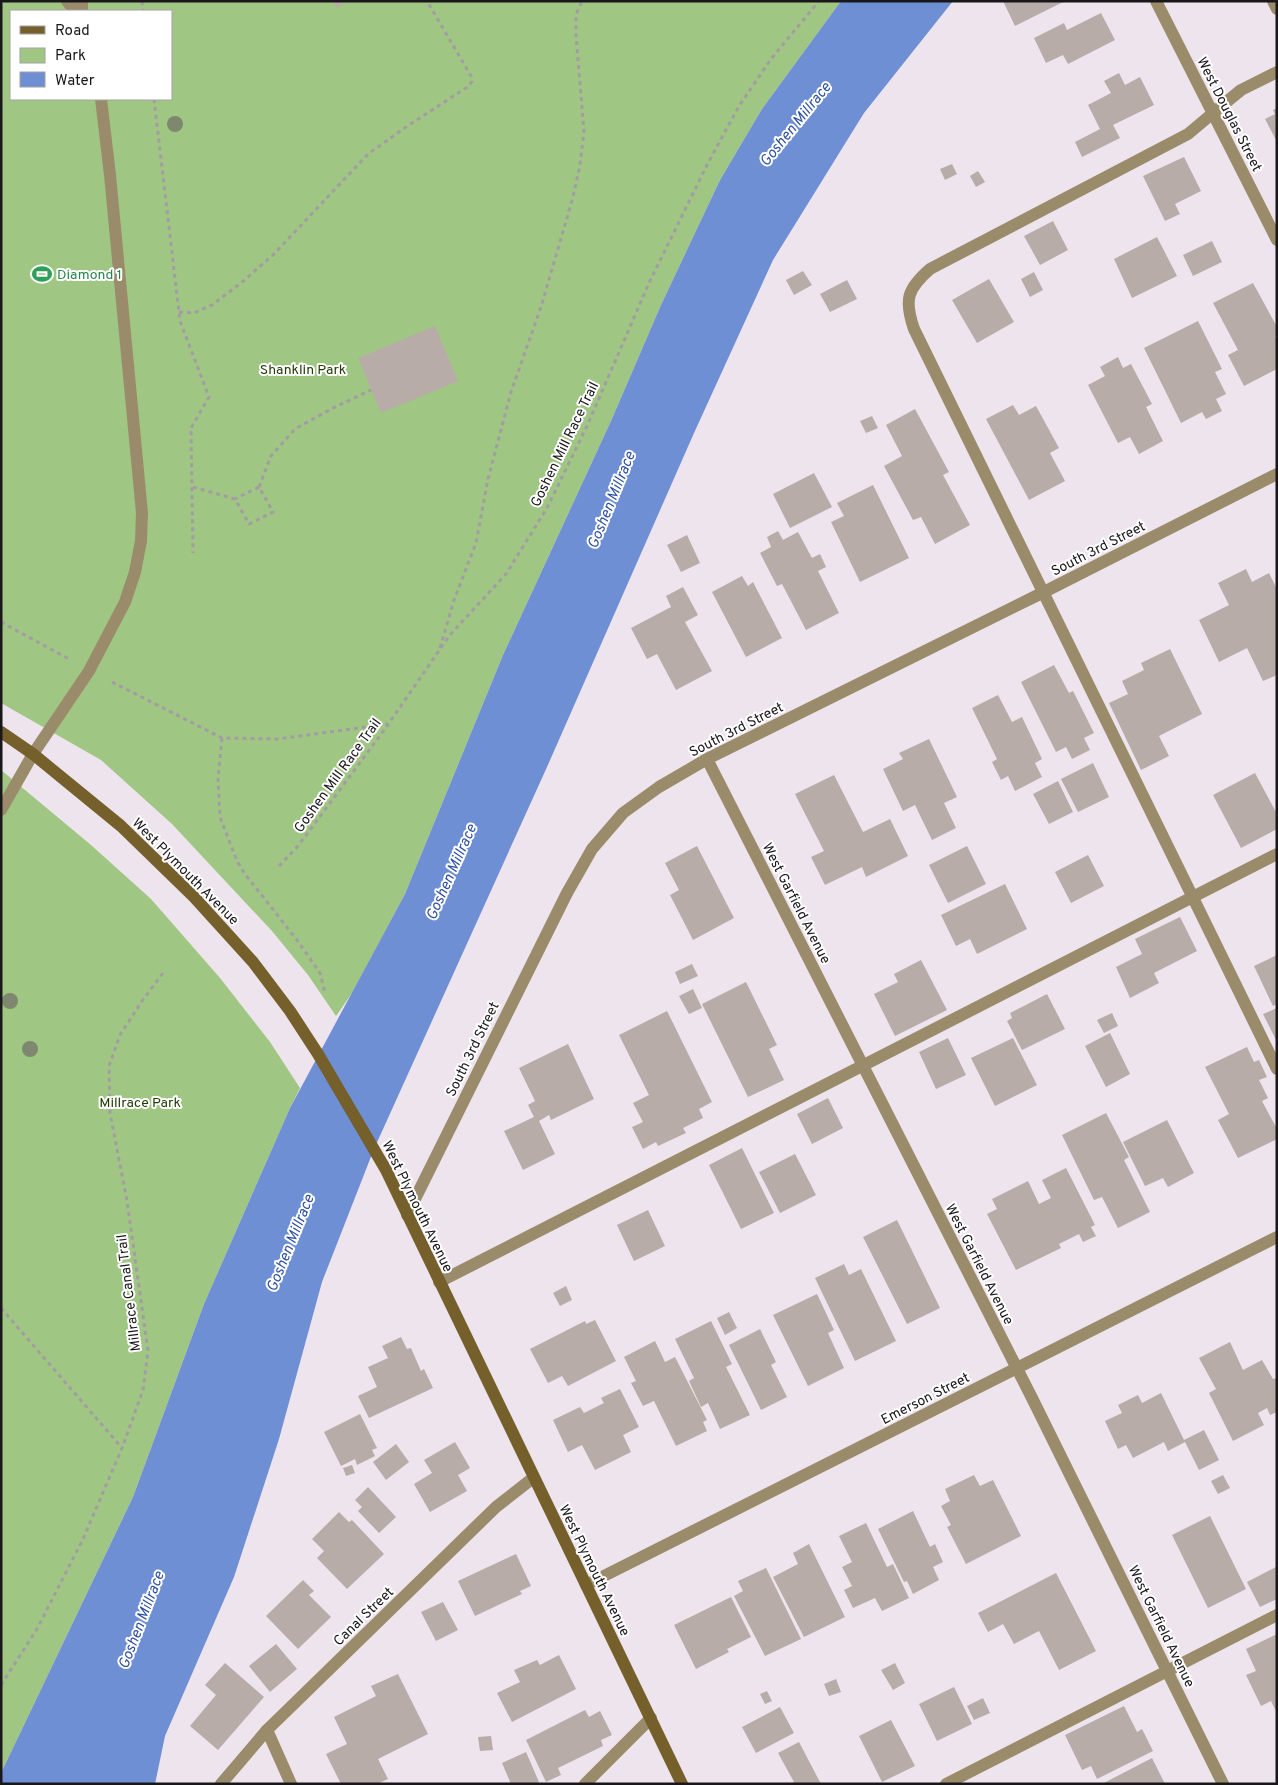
<svg xmlns="http://www.w3.org/2000/svg" width="1278" height="1785" viewBox="0 0 1278 1785" font-family="Overpass,sans-serif">
	<rect width="100%" height="100%" fill="#ede4ed"/>
	<!-- green -->
	<path fill="#a0c683" fill-rule="evenodd" d="M1,1h840l-79,108 -42,71 -59,125 -50,116 -108,234 -98,239 -53,99 -16,23 -28,-41 -36,-44 -100,-107 -71,-64 -100,-57zM11,11h160v88h-160z
		M1,770l90,75 60,54 69,79 50,64 30,46 -10,20 -86,196 -71,193 -132,276z"/>
	<!-- water -->
	<path fill="#6e8fd4" d="M841,1h112l-89,112 -91,147 -79,173 -147,334 -173,382 -52,133 -43,157 -45,138 -69,159 -10,48h-154v-11l132,-276 71,-193 86,-196 115,-214 98,-239 108,-234 50,-116 59,-125 42,-71z"/>
	<!-- building -->
	<path fill="#b8aca8" d="M332,1h15l-11,7z
		M1003,1h62l-50,25z
		M1101,13l14,27 -47,24 -5,-9 -17,8 -12,-25 30,-15 3,7z
		M1119,73l6,12 15,-8 14,28 -41,20 7,13 -38,19 -7,-15 25,-13 -12,-24 23,-12 -7,-12z
		M1277,108v34l-12,-23 10,-5 -2,-4z
		M1184,157l17,34 -26,13 5,10 -15,7 -22,-45z
		M952,164l5,10 -12,6 -5,-11z
		M978,171l7,11 -9,5 -6,-11z
		M1053,221l15,29 -28,15 -16,-29z
		M1157,237l20,39 -45,22 -18,-39z
		M1212,241l10,21 -29,14 -10,-21z
		M803,271l9,14 -18,10 -8,-15z
		M1034,272l9,18 -13,7 -9,-18z
		M989,279l25,43 -37,21 -25,-43z
		M847,280l10,19 -27,13 -10,-18z
		M1253,283l24,44v8l-2,1 2,3v30l-33,17 -16,-31 10,-5 -25,-47z
		M1198,321l24,48 -7,3 11,22 -10,5 6,12 -16,8 -4,-7 -21,11 -37,-75z
		M435,326l23,55 -77,32 -23,-55z
		M1118,357l5,11 8,-4 21,40 -6,3 17,34 -24,13 -9,-17 -12,6 -30,-58 17,-9 -5,-9z
		M1013,405l6,10 17,-9 23,42 -9,5 15,28 -36,19 -43,-81z
		M915,409l34,63 -6,3 27,50 -35,19 -14,-27 -8,3 -29,-54 18,-10 -16,-31z
		M872,416l6,12 -12,5 -6,-12z
		M814,473l18,34 -42,21 -17,-34z
		M873,485l36,73 -49,24 -29,-60 13,-6 -7,-13z
		M778,531l5,9 15,-8 14,26 8,-4 6,13 -8,4 21,42 -33,17 -24,-46 -5,2 -17,-33 11,-6 -4,-10z
		M687,535l13,28 -19,9 -14,-27z
		M1246,569l6,13 17,-9 8,16v86l-14,6 -16,-33 -28,14 -20,-42 30,-15 -11,-22z
		M742,576l6,10 5,-4 29,56 -36,19 -34,-65z
		M683,587l15,28 -13,7 27,49 -36,19 -19,-36 -10,5 -16,-31 40,-21 -5,-11z
		M1170,649l32,65 -43,22 10,20 -28,14 -32,-67 19,-9 -6,-13 22,-11 -3,-7z
		M1054,665l15,28 4,-2 21,42 -10,5 6,12 -18,9 -6,-12 -10,5 -35,-70z
		M998,695l14,27 10,-5 20,42 -7,4 7,14 -27,14 -7,-15 -7,4 -9,-18 5,-3 -25,-51z
		M929,739l28,58 -13,6 12,25 -24,12 -17,-35 -12,6 -20,-42 20,-10 -4,-6z
		M1093,763l16,34 -31,15 -17,-33z
		M1255,773l22,41v15l-36,19 -28,-53z
		M834,775l29,57 27,-13 18,37 -42,21 -4,-10 -37,18 -14,-28 13,-6 -29,-57z
		M1058,781l15,31 -24,12 -16,-30z
		M697,846l37,72 -41,22 -23,-45 9,-5 -14,-27z
		M967,846l19,38 -38,19 -19,-38z
		M1088,855l16,31 -33,17 -16,-31z
		M1005,884l22,45 -50,25 -7,-15 -14,7 -15,-31z
		M1180,917l17,34 -43,22 5,10 -29,15 -14,-31 26,-13 -7,-15z
		M1277,955v49l-4,2 -19,-40z
		M921,960l26,50 -52,26 -21,-42 24,-12 -4,-8z
		M692,964l6,12 -18,8 -5,-12z
		M746,982l31,63 -8,4 15,31 -36,17 -46,-93z
		M693,989l9,19 -13,6 -10,-18z
		M1047,994l18,35 -43,21 -15,-29 5,-3 -2,-5z
		M1277,1008v34l-14,-28z
		M667,1011l45,91 -13,7 4,9 -20,10 3,5 -28,13 -2,-4 -13,7 -11,-22 11,-5 -10,-19 16,-8 -30,-60z
		M1112,1013l6,13 -14,7 -7,-13z
		M1110,1033l20,41 -24,13 -21,-41z
		M948,1038l18,37 -30,14 -17,-37z
		M1013,1038l24,47 -42,21 -24,-48z
		M568,1044l26,55 -43,21 -2,-5 -10,6 16,33 -32,16 -19,-39 30,-14 -6,-12 7,-4 -16,-33z
		M1247,1047l7,15 5,-2 8,17 -8,3 9,18 -6,3 15,28v10l-39,19 -20,-38 11,-6 -24,-47z
		M828,1098l15,30 -31,16 -15,-30z
		M1106,1113l23,44 -5,3 26,52 -32,16 -16,-31 -8,3 -32,-65z
		M1167,1120l27,53 -26,14 -5,-9 -18,8 -22,-44z
		M742,1148l32,65 -33,16 -32,-64z
		M795,1154l21,41 -36,18 -21,-41z
		M1066,1168l29,57 -4,2 5,9 -13,6 -4,-8 -20,10 2,4 -45,22 -29,-56 10,-5 -5,-10 36,-18 11,23 12,-6 -9,-18z
		M648,1210l17,36 -31,15 -17,-36z
		M897,1220l43,88 -33,16 -44,-87z
		M844,1264l5,11 12,-6 35,72 -41,20 -40,-83z
		M566,1286l6,14 -12,6 -7,-13z
		M817,1294l17,36 -6,3 16,35 -36,18 -35,-71z
		M729,1312l8,16 -12,7 -8,-17z
		M595,1320l21,41 -48,25 -6,-10 -14,7 -18,-34 55,-28 1,3z
		M711,1321l21,43 -6,3 24,48 -30,14 -12,-26 -7,4 -12,-26 5,-3 -19,-39z
		M760,1329l16,33 -5,3 16,32 -26,13 -32,-65z
		M401,1337l6,12 4,-1 10,23 3,-2 9,19 -64,30 -11,-22 19,-9 -9,-20 20,-9 -6,-12z
		M655,1341l10,21 10,-5 32,63 -4,2 4,9 -31,15 -22,-45 -11,5 -12,-23 5,-2 -12,-24z
		M1230,1342l13,28 19,-10 11,19 4,-1v34l-7,3 -3,-7 -9,5 6,12 -31,16 -24,-48 7,-4 -17,-31z
		M620,1389l19,38 -16,8 8,17 -36,18 -13,-25 -14,7 -15,-32 27,-13 4,6 20,-10 -3,-5z
		M1161,1393l23,47 20,-10 15,30 -20,10 -14,-28 -17,9 -4,-9 -31,16 -7,-13 -8,4 -13,-28 17,-8 -4,-8 20,-10 4,8z
		M360,1414l17,34 -5,2 3,6 -18,9 -2,-6 -14,7 -17,-34z
		M455,1442l15,26 -12,7 9,16 -37,21 -16,-28 18,-11 -8,-13z
		M396,1444l13,18 -23,18 -13,-18z
		M352,1465l3,8 -9,3 -3,-8z
		M974,1475l6,11 13,-6 28,56 -55,28 -19,-37 4,-2 -10,-19 9,-5 -5,-12z
		M1223,1475l7,13 -12,6 -7,-13z
		M368,1487l28,30 -17,16 -21,-22 4,-4 -7,-7z
		M913,1511l17,36 5,-3 8,18 -10,5 6,13 -26,14 -6,-13 -3,1 -26,-53z
		M339,1512l10,10 3,-2 32,34 -37,35 -30,-31 7,-7 -12,-12z
		M1210,1516l36,73 -38,19 -36,-73z
		M866,1523l21,44 6,-3 16,34 -27,13 -7,-13 -22,10 -9,-18 8,-4 -10,-19 10,-5 -13,-26z
		M809,1544l36,73 -41,20 -31,-60 25,-13 -5,-11z
		M516,1554l15,32 -11,5 2,3 -47,22 -17,-35z
		M1276,1567l1,32 -17,8 -13,-25z
		M766,1568l35,71 -36,17 -31,-60 9,-5 -5,-10z
		M1056,1573l40,78 -37,19 -20,-39 -25,13 -11,-20 -15,8 -10,-19z
		M303,1580l11,11 -5,4 22,22 -33,32 -32,-33z
		M731,1597l20,40 -24,12 2,3 -33,17 -22,-44z
		M443,1602l15,28 -22,11 -15,-29z
		M1277,1634v79l-6,-12 -10,5 -15,-31 10,-4 -10,-22z
		M276,1644l21,25 -27,23 -21,-26z
		M559,1655l17,34 -64,33 -15,-29 23,-11 -6,-12 23,-10 3,5z
		M225,1663l39,34 -46,53 -28,-24 26,-31 -11,-10z
		M895,1663l10,20 -12,7 -12,-20z
		M398,1674l30,60 -50,25 10,20 -11,5h-36l-15,-30 21,-10 -13,-27 42,-21 -5,-10z
		M836,1679l5,13 -12,4 -5,-12z
		M954,1687l18,37 -35,17 -18,-37z
		M767,1691l5,10 -7,3 -5,-10z
		M983,1698l7,15 -16,7 -7,-14z
		M1124,1706l13,26 5,-3 11,22 -56,28 -6,-13 -9,4 -17,-35z
		M780,1707l14,26 -38,20 -14,-26z
		M585,1710l4,7 11,-6 12,24 -11,5 2,6 -45,22 3,7 -15,7 -20,-42z
		M891,1720l24,46 -33,16 -23,-46z
		M491,1736l2,14 -13,1 -2,-14z
		M799,1742l22,42h-31l4,-2 -16,-29z
		M526,1752l13,30 -3,2h-25l-9,-21z
		M1152,1758l13,26h-63z"/>
	<g fill="none" stroke-linecap="round" stroke-linejoin="round">
		<!-- path -->
		<path stroke="#a39ca3" stroke-width="3" stroke-dasharray="4 4" stroke-linecap="butt" d="M142,1l1,10
			M154,99l26,222 29,76 -18,31 2,125
			M179,312l15,1 18,-8 29,-22 33,-29 94,-100 38,-27 63,-41 3,-5 -1,-5 -44,-75
			M193,487l42,12 14,25 24,-12 -14,-25 -24,12
			M259,487l12,-31 24,-27 38,-21 38,-18
			M1,622l68,37
			M440,648l14,-48 22,-57 12,-64 23,-87 30,-85 32,-110 7,-32 4,-33 -8,-97v-20l6,-14
			M112,682l110,56 56,1 110,-15
			M222,738l-4,40 2,39 17,44 8,13 52,66 23,33 5,20
			M279,866l19,-20 87,-117 64,-93 57,-62 41,-66 40,-82 62,-143 58,-118 32,-59 32,-47 48,-58
			M1,1308l121,140
			M1,1685l36,-56 46,-90 39,-91 21,-58 5,-39 -21,-150 -17,-88 -1,-47 11,-31 22,-34 21,-28"/>
		<!-- lane -->
		<path stroke="#9a8c6b" stroke-width="12" d="M67,1l8,10
			M82,1v10
			M1273,1l4,8
			M1213,113l-25,21 -258,135c-23,20 -26,31 -16,60l363,740
			M1,810l32,-56 56,-83 36,-69 10,-30 6,-31 1,-28 -32,-338 -9,-76
			M439,1282l838,-428
			M267,1730l24,54
			M585,1784l66,-66
			M946,1784l331,-169"/>
		<!-- street -->
		<path stroke="#9a8c6b" stroke-width="12" d="M1156,1l121,239
			M1213,113l28,-23 36,-18
			M707,759l325,639 191,386
			M407,1215l160,-322 25,-44 31,-36 36,-26 48,-28 335,-166 235,-119
			M586,1585l691,-348
			M221,1784l46,-54 229,-223 37,-29"/>
		<!-- secondary -->
		<path stroke="#75602c" stroke-width="12" d="M1,732l32,22 88,72 73,71 59,65 37,49 28,43 68,116 296,614"/>
	</g>
	<!-- trees -->
	<g fill="#7d886e">
		<circle cx="175" cy="124" r="8"/>
		<circle cx="10" cy="1001" r="8"/>
		<circle cx="30" cy="1049" r="8"/>
	</g>
	<!-- icons -->
	<defs>
		<symbol id="stadium-bare" viewBox="-9 -9 18 18"><path d="M0-5a6.5 5 0 1 0 0 10a6.5 5 0 1 0 0-10ZM-3.5-1.8h7v3.6h-7Z" fill="#2e9e5b" stroke="#fff" stroke-width="2.5" paint-order="stroke"/></symbol>
	</defs>
	<g fill-rule="evenodd">
		<use href="#stadium-bare" x="28" y="260" width="28" height="28"/>
	</g>
	<g text-anchor="middle" stroke-width="4" stroke-linejoin="round" paint-order="stroke">
		<!-- street labels -->
		<g font-size="14" fill="#1a171a" stroke="#fff">
			<text transform="translate(1230 114) rotate(63)" y="5">West Douglas Street</text>
			<text transform="translate(564 444) rotate(-64)" y="5">Goshen Mill Race Trail</text>
			<text transform="translate(1098 548) rotate(-27)" y="5">South 3rd Street</text>
			<text transform="translate(736 729) rotate(-27)" y="5">South 3rd Street</text>
			<text transform="translate(337 775) rotate(-54)" y="5">Goshen Mill Race Trail</text>
			<text transform="translate(186 871) rotate(45)" y="5">West Plymouth Avenue</text>
			<text transform="translate(797 903) rotate(63)" y="5">West Garfield Avenue</text>
			<text transform="translate(472 1049) rotate(-64)" y="5">South 3rd Street</text>
			<text transform="translate(418 1206) rotate(64)" y="5">West Plymouth Avenue</text>
			<text transform="translate(980 1264) rotate(63)" y="5">West Garfield Avenue</text>
			<text transform="translate(128 1293) rotate(-97)" y="5">Millrace Canal Trail</text>
			<text transform="translate(925 1398) rotate(-27)" y="5">Emerson Street</text>
			<text transform="translate(595 1570) rotate(64)" y="5">West Plymouth Avenue</text>
			<text transform="translate(363 1616) rotate(-44)" y="5">Canal Street</text>
			<text transform="translate(1162 1626) rotate(64)" y="5">West Garfield Avenue</text>
		</g>
		<!-- leisure labels -->
		<g font-size="14" fill="#27864d" stroke="#fff" text-anchor="start">
			<text x="57" y="279">Diamond 1</text>
		</g>
		<!-- park labels -->
		<g font-size="14" fill="#223c06" stroke="#fff">
			<text x="303" y="374">Shanklin Park</text>
			<text x="140" y="1107">Millrace Park</text>
		</g>
		<!-- water labels -->
		<g font-size="15" font-style="italic" fill="#2d50a3" stroke="#fff">
			<text transform="translate(795 124) rotate(-51)" y="5">Goshen Millrace</text>
			<text transform="translate(611 500) rotate(-68)" y="5">Goshen Millrace</text>
			<text transform="translate(451 872) rotate(-66)" y="5">Goshen Millrace</text>
			<text transform="translate(290 1243) rotate(-68)" y="5">Goshen Millrace</text>
			<text transform="translate(141 1620) rotate(-69)" y="5">Goshen Millrace</text>
		</g>
	</g>
	<!-- border -->
	<rect width="1278" height="1785" fill="none" stroke="#1a171a" stroke-width="5"/>
	<!-- legend -->
	<rect x="10" y="10" width="162" height="90" fill="#ffffff" stroke="#a3a2a3"/>
	<rect x="20" y="26" width="25" height="8" fill="#75602c" stroke="#a3a2a3"/>
	<text x="55" y="35" font-size="15" fill="#1a171a">Road</text>
	<rect x="20" y="48" width="25" height="15" fill="#a0c683" stroke="#a3a2a3"/>
	<text x="55" y="60" font-size="15" fill="#1a171a">Park</text>
	<rect x="20" y="72" width="25" height="15" fill="#6e8fd4" stroke="#a3a2a3"/>
	<text x="55" y="85" font-size="15" fill="#1a171a">Water</text>
</svg>
